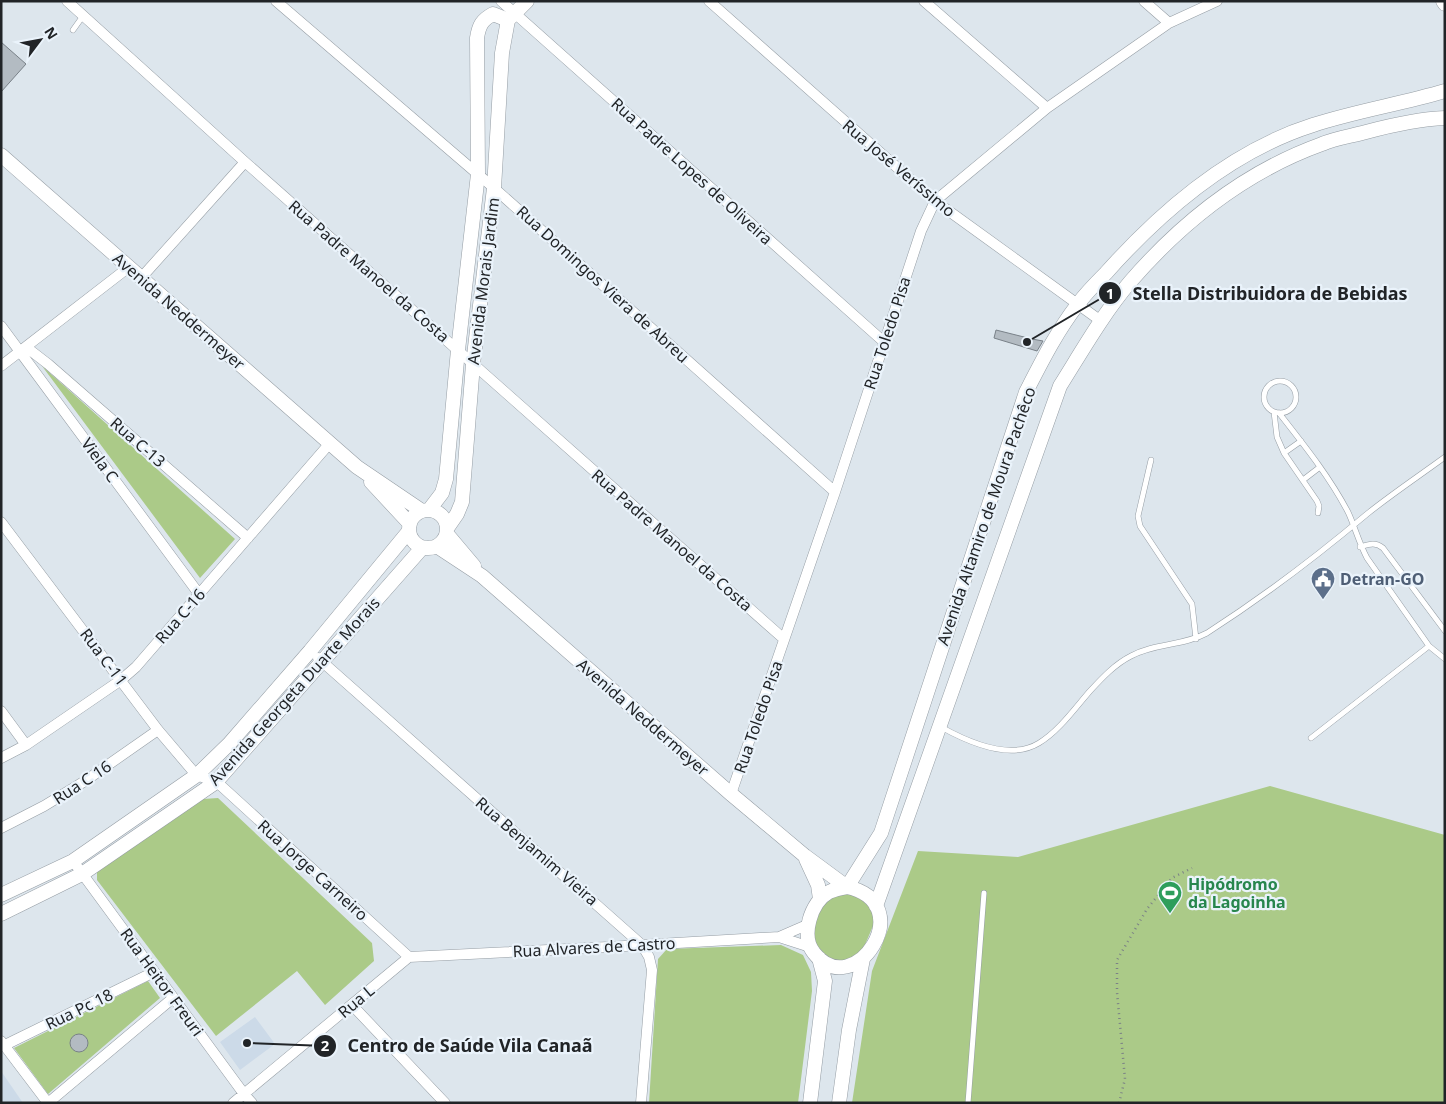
<svg xmlns="http://www.w3.org/2000/svg" width="1446" height="1104" viewBox="0 0 1446 1104" font-family="'Noto Sans',sans-serif">
	<rect width="100%" height="100%" fill="#dde6ed"/>
	<!-- built -->
	<path fill="#ccdae8" d="M255,1017l20,27 -35,26 -20,-28z
		M1,1071l22,32h-22z"/>
	<!-- green -->
	<path fill="#abca88" d="M42,366l193,173 -35,39z
		M1270,786l175,49v268h-593l20,-132 46,-120 100,6z
		M218,798l154,145 2,18 -49,44 -28,-34 -81,65 -119,-156v-10l106,-71z
		M841,892l15,1 18,19 -1,14 -12,28 -16,7 -18,-2 -15,-16v-20l15,-24z
		M781,945l22,10 8,17 1,19 -14,112h-149l9,-144 9,-10z
		M148,981l12,17 -112,96 -34,-46z"/>
	<!-- building -->
	<path fill="#b3bbc2" stroke="#798188" d="M1,42l25,22 -25,28z
		M996,330l36,9 11,2 -6,10 -43,-13z
		M70 1043a9 9 0 1 1 18 0a9 9 0 1 1-18 0Z"/>
	<g fill="none" stroke-linecap="round" stroke-linejoin="round">
		<defs>
			<path id="lane" d="M73,30l10,-14
				M1264 397a16 16 0 1 1 32 0a16 16 0 1 1-32 0Z
				M1274,412l3,25 7,16 33,48 2,5 -1,7
				M1279,413c25,32 50,63 69,99 7,15 11,31 19,46l62,88 16,13
				M1284,453l17,-12
				M1151,460l-13,56 2,10 52,78 4,35
				M1303,480l17,-13
				M1360,547c10,-3 15,-5 23,1l62,83
				M941,727c27,15 69,34 98,16 20,-12 36,-35 51,-52 12,-13 25,-27 41,-35 24,-13 52,-10 76,-23 56,-36 109,-76 160,-119 25,-20 52,-38 78,-57
				M1311,738l118,-92
				M968,1103l16,-210"/>
			<path id="street" d="M67,1l178,161 539,477
				M276,1l218,187 341,304
				M501,1l383,341
				M709,1l226,200 166,120
				M924,1l123,107
				M1144,1l25,22
				M141,278l104,-116
				M1,326l198,268
				M26,347l22,17 200,174
				M1,366l128,-99
				M1,522l157,208 34,40 5,5 21,8 191,174
				M318,658l324,287 7,12 3,13 -11,133
				M1,711l25,34
				M1,758l25,-13 95,-65 15,-13 194,-224
				M731,794l104,-302 86,-261 14,-30 112,-93 122,-85 48,-22
				M1,828l43,-22 41,-25 73,-51
				M73,861l171,233 8,9
				M779,937l30,-13
				M409,957l199,-10 171,-10 31,10
				M352,1005l93,98
				M1,1041l47,62 125,-105
				M5,1045l149,-73
				M233,1103l176,-146"/>
			<path id="secondary" d="M1443,1l2,3
				M508,20l19,-19
				M1,155l356,312 65,44
				M371,482l39,42
				M409 529a19 19 0 1 1 38 0a19 19 0 1 1-38 0Z
				M429,510l13,-17 4,-14 12,-129 20,-176 -1,-136c2,-13 5,-18 16,-24l15,6
				M448,527l9,-13 5,-12 11,-138 21,-176 8,-135 6,-33
				M447,534l27,32
				M438,547l44,29 249,218 74,62 42,31
				M806,859l12,26 2,14
				M847,887l34,-54 145,-441c16,-31 31,-61 52,-88 8,-11 18,-21 28,-31 56,-63 125,-122 207,-148 43,-14 88,-21 132,-34
				M847,887c74,16 7,117 -33,66 -14,-17 -3,-51 15,-61 6,-3 12,-4 18,-5z
				M1,895l72,-34 124,-86 32,-31 81,-93 99,-120
				M876,906l184,-520c22,-35 43,-72 70,-104 52,-60 117,-111 192,-138 14,-6 30,-8 44,-12 26,-7 52,-13 79,-14
				M1,914l81,-40 134,-92 206,-234
				M810,1103l15,-122 -6,-23
				M839,1103l10,-73 14,-71"/>
		</defs>
		<!-- lane casing -->
		<use href="#lane" stroke="#959da4" stroke-width="6"/>
		<!-- street casing -->
		<use href="#street" stroke="#959da4" stroke-width="11"/>
		<!-- secondary casing -->
		<use href="#secondary" stroke="#959da4" stroke-width="15"/>
		<!-- path -->
		<path stroke="#7b8186" stroke-width="2.5" stroke-dasharray="1 4" stroke-linecap="butt" d="M1119,1103l6,-24 -8,-87v-32l30,-51 25,-31 20,-10"/>
		<!-- lane -->
		<use href="#lane" stroke="#fff" stroke-width="5"/>
		<!-- street -->
		<use href="#street" stroke="#fff" stroke-width="10"/>
		<!-- secondary -->
		<use href="#secondary" stroke="#fff" stroke-width="14"/>
	</g>
	<!-- icons -->
	<defs>
		<symbol id="civic-pin" viewBox="-11 -11 22 30"><path d="M0 17L-7.5 6A9.5 9.5 0 1 1 7.5 6Z" fill="#5c6f8a" stroke="#eaf3fb"/><path d="M-.6-6.5H3V-4.5H.6V-3L4-1V1h2V6H-6V1h2V-1L-.6-3ZM-1.2 2.5V6h2.4V2.5Z" fill="#fff"/></symbol>
		<symbol id="stadium-pin" viewBox="-11 -11 22 30"><path d="M0 17L-7.5 6A9.5 9.5 0 1 1 7.5 6Z" fill="#2e9e5b" stroke="#eaf3fb"/><path d="M0-5a6.5 5 0 1 0 0 10a6.5 5 0 1 0 0-10ZM-3.5-1.8h7v3.6h-7Z" fill="#fff"/></symbol>
	</defs>
	<g fill-rule="evenodd">
		<use href="#civic-pin" x="1309" y="565" width="28" height="38"/>
		<use href="#stadium-pin" x="1156" y="879" width="28" height="38"/>
	</g>
	<g text-anchor="middle" stroke-width="4.5" stroke-linejoin="round" paint-order="stroke">
		<!-- street labels -->
		<g font-size="16" fill="#212427" stroke="#eaf3fb">
			<text transform="translate(899 168) rotate(40)" y="6">Rua José Veríssimo</text>
			<text transform="translate(692 171) rotate(42)" y="6">Rua Padre Lopes de Oliveira</text>
			<text transform="translate(369 271) rotate(41)" y="6">Rua Padre Manoel da Costa</text>
			<text transform="translate(483 281) rotate(-83)" y="6">Avenida Morais Jardim</text>
			<text transform="translate(603 284) rotate(42)" y="6">Rua Domingos Viera de Abreu</text>
			<text transform="translate(179 311) rotate(41)" y="6">Avenida Neddermeyer</text>
			<text transform="translate(887 333) rotate(-72)" y="6">Rua Toledo Pisa</text>
			<text transform="translate(138 442) rotate(41)" y="6">Rua C-13</text>
			<text transform="translate(100 460) rotate(54)" y="6">Viela C</text>
			<text transform="translate(986 516) rotate(-71)" y="6">Avenida Altamiro de Moura Pachêco</text>
			<text transform="translate(672 540) rotate(41)" y="6">Rua Padre Manoel da Costa</text>
			<text transform="translate(180 616) rotate(-49)" y="6">Rua C-16</text>
			<text transform="translate(104 657) rotate(53)" y="6">Rua C-11</text>
			<text transform="translate(294 691) rotate(-48)" y="6">Avenida Georgeta Duarte Morais</text>
			<text transform="translate(643 717) rotate(41)" y="6">Avenida Neddermeyer</text>
			<text transform="translate(758 717) rotate(-71)" y="6">Rua Toledo Pisa</text>
			<text transform="translate(82 782) rotate(-33)" y="6">Rua C 16</text>
			<text transform="translate(537 851) rotate(41)" y="6">Rua Benjamim Vieira</text>
			<text transform="translate(313 870) rotate(42)" y="6">Rua Jorge Carneiro</text>
			<text transform="translate(594 947) rotate(-3)" y="6">Rua Alvares de Castro</text>
			<text transform="translate(162 982) rotate(54)" y="6">Rua Heitor Freuri</text>
			<text transform="translate(356 1001) rotate(-40)" y="6">Rua L</text>
			<text transform="translate(79 1009) rotate(-26)" y="6">Rua Pc 18</text>
		</g>
		<!-- service labels -->
		<g font-size="16" font-weight="bold" fill="#4e5e75" stroke="#eaf3fb" text-anchor="start">
			<text x="1340" y="585">Detran-GO</text>
		</g>
		<!-- leisure labels -->
		<g font-size="16" font-weight="bold" fill="#27864d" stroke="#eaf3fb" text-anchor="start">
			<text x="1188" y="890">Hipódromo<tspan x="1188" dy="18">da Lagoinha</tspan></text>
		</g>
	</g>
	<!-- callouts -->
	<path fill="none" stroke="#212427" stroke-width="2" d="M1027 342L1110 293M247 1043L325 1046"/>
	<g fill="#212427" stroke="#eaf3fb" stroke-width="2">
		<circle cx="1027" cy="342" r="5"/>
		<circle cx="247" cy="1043" r="5"/>
		<circle cx="1110" cy="293" r="12"/>
		<circle cx="325" cy="1046" r="12"/>
	</g>
	<g font-size="15" text-anchor="middle" font-weight="bold" fill="#fff">
		<text x="1110" y="299">1</text>
		<text x="325" y="1051">2</text>
	</g>
	<g font-size="18" text-anchor="middle" font-weight="bold" fill="#212427" stroke="#eaf3fb" stroke-width="4.5" stroke-linejoin="round" paint-order="stroke">
		<text x="1270" y="300">Stella Distribuidora de Bebidas</text>
		<text x="470" y="1052">Centro de Saúde Vila Canaã</text>
	</g>
	<!-- border -->
	<rect width="1446" height="1104" fill="none" stroke="#212427" stroke-width="5"/>
	<!-- north arrow -->
	<g transform="translate(40 40) rotate(58)" stroke="#eaf3fb" stroke-width="4" paint-order="stroke">
	<path d="M0-4L9 19L0 12L-9 19Z" fill="#212427"/>
	<text y="-8" font-size="14" font-weight="bold" text-anchor="middle" fill="#212427">N</text>
	</g>
</svg>
